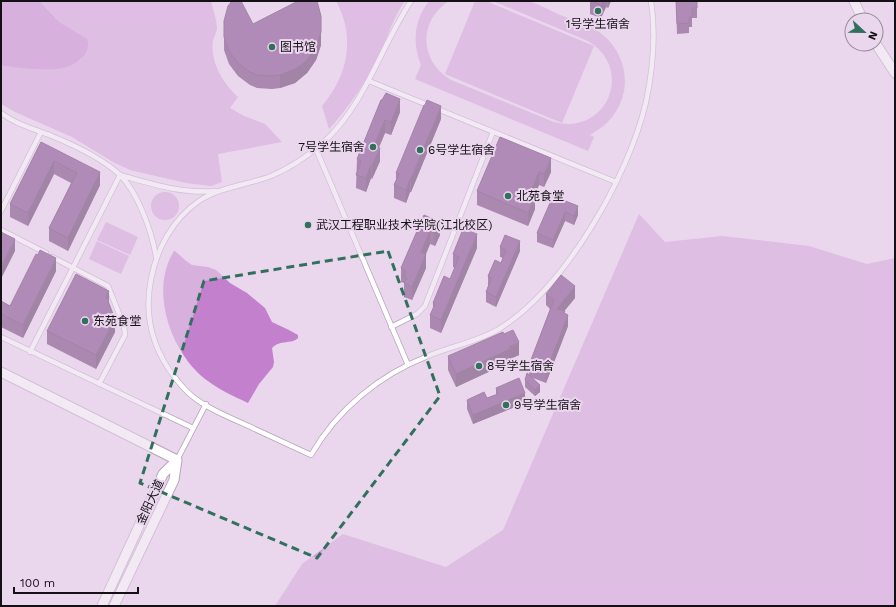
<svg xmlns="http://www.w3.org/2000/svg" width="896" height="607" viewBox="0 0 896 607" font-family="'Work Sans','Noto Sans SC',sans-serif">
	<rect width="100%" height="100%" fill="#ead7ed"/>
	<!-- green -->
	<path fill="#d19fd8" d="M1,1h210c2,8 6,19 6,28 -1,4 -3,8 -4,12 -3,21 10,42 25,56l-8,11 14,8 21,8 17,18 -64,12 4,28 -11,4 -25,-3 -56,-13 -17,-8 -41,-25 -57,-25 -14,-8z
		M336,1h69c-11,15 -17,34 -24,51 -14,28 -31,54 -52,77l-7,-23c26,-30 34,-69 14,-105z
		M429,1h20c-31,20 -30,60 2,79l103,42c53,14 81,-53 34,-81l-95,-40c11,0 23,-1 34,0 10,2 24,10 33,14 13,5 28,9 39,17 19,13 29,37 25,59 -4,20 -16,34 -34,44l4,2 -6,14 -173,-72 6,-14c-9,-22 -7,-45 8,-64z
		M475,1h11l108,45 -32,77 -117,-49z
		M151 206a14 14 0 1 1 28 0a14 14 0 1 1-28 0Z
		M639,214l26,28 57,-6 87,10 58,18 28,-6v348h-620l27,-42 41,-30 103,33 57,-37z
		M106,222l32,15 -8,18 -33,-15z
		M97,241l32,15 -8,18 -32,-15z"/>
	<!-- water -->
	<path fill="#c380cd" d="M1,1h38l20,21 28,17c2,5 1,10 -2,15 -4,5 -11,11 -18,13 -15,5 -50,1 -66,-2z
		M174,251h1l10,9 7,5 16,2 8,3 14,13 17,10 18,15 7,14 17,8 9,5v3c-7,7 -17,1 -26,10l2,14 -1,5 -14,17 -11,19c-15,-7 -30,-14 -43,-24 -34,-27 -56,-88 -31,-128z"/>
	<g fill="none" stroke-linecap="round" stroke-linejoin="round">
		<defs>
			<path id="service" d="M411,1c-31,47 -45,102 -87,141 -16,14 -34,26 -53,34 -24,9 -51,11 -72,25 -26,18 -42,47 -48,78 -7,36 1,70 25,100 4,5 10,12 16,17 15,12 34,20 52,28 22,10 45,21 67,31 26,-45 68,-80 117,-99 24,-10 49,-14 71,-27 66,-41 130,-153 147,-227 7,-33 10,-68 5,-101
				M369,81l247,101
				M1,113c16,12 34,16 53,24 22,9 47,21 65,37 19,18 33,58 37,83
				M316,149l92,216
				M120,175c32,9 62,19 96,16
				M1,211l40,-79
				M1,230l45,23
				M52,257l56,29 16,40 1,9 -26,49
				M391,327l26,-13 8,-8 68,-174
				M1,337l192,91
				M30,352l90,-177
				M177,460l29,-56"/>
			<path id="minor" d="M854,1l9,19
				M876,44l19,29
				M1,372l176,88
				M102,606l61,-132 14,-14
				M114,606l60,-126 3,-20"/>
		</defs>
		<!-- service casing -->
		<use href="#service" stroke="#b7a4ba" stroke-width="6"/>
		<!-- minor casing -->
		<use href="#minor" stroke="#b7a4ba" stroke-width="11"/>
		<!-- service -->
		<use href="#service" stroke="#fff" stroke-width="4.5"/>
		<!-- minor -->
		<use href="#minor" stroke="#fff" stroke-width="9"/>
	</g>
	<!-- wall -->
	<path fill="#5d2865" d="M590,1h21l-3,7 -2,-1 -5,11 -11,-4z
		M676,1h21v17h-5v9h-3v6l-12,1z
		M224,21l29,3 68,21 -5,15 -9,13 -12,10 -15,5 -8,1 -15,-1 -7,-3 -12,-9 -9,-12 -5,-14z
		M381,100l19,12 -9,23 -6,-2 -6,14 1,14 -8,18 -1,-1 -5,14 -10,-4 1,-29z
		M441,119l-30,73h-1l-4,11 -12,-5v-13l2,-5v-7z
		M500,137l51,35 -7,15 -5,-2 -4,11v13l-7,17 -51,-21v-14z
		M41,142l59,43 -32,66 -19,-10v-13l22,-45 -17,-9 -26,52 -18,-9v-13z
		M553,196l25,19 -4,10 -9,-4 -12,27 -16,-6v-9z
		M424,215l16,20 -5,11 -5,-2 -4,10v14l-14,32 -8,-3v-14l-3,-1v-14z
		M500,247l20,4 -24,56 -10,-5v-10l2,-6v-10l13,-13 2,-5 -3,-1z
		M477,248l-36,85 -11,-5v-13l3,-5v-7l17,-24 5,-11 -2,-1v-13z
		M56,271l-33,67 -22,-11v-26l9,5z
		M546,294l29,4 -11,13 4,15 -22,57 -13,-5 7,14 -5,4 -10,-9v-7l4,-5v-10l21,-56 -4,-4z
		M109,303l6,29 -19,37 -49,-25v-13z
		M504,334l15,21 -9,4v3l-54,25 -8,-17v-14z
		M496,388l29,15 -52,21 -6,-15v-9l20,-2 9,-3z"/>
	<!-- shaded-wall -->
	<path fill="#4c2152" d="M603,1h3v6l-5,11v-13z
		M608,1h3l-3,7z
		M321,16v29l-5,15 -9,13 -12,10 -15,5v-13z
		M400,99v13l-9,23v-13z
		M441,106v13l-30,73v-13z
		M385,120v13l-11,26v-13z
		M380,148v13l-8,18v-13z
		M551,158v14l-7,15v-13z
		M54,161v13l-26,52v-13z
		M371,165v13l-5,14v-14z
		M100,172v13l-32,66v-13z
		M539,172v13l-9,22v-13z
		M410,179v13l-4,11v-13z
		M535,196v13l-7,17v-13z
		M578,206v9l-4,10v-9z
		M565,212v9l-12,27v-8z
		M440,222v13l-5,11v-13z
		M430,231v13l-9,21v-13z
		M477,234v14l-36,85v-13z
		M15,239v12l-14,28v-12z
		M520,241v10l-24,56v-10z
		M426,254v14l-14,32v-13z
		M56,258v13l-33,67v-13z
		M575,286v12l-18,22v-11z
		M109,291v13l-3,-8z
		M565,311v12l3,-8v11l-22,57v-11z
		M115,319v13l-19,37v-14z
		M519,342v13l-9,4v3l-54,25v-13z
		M540,385v7l-5,4v-6z
		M525,393v10l-52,21v-9z"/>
	<!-- building -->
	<path fill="#6c2f75" stroke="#4c2152" d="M232,1h9l12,23 45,-23h19l4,15v16l-5,15 -9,13 -6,5 -6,4 -15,6 -8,1 -15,-1 -7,-3 -12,-9 -9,-12 -5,-14v-16l4,-15z
		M592,1h11l-2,4z
		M676,1h21v7h-5v9h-3v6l-12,1z
		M386,93l14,6 -9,23 -6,-2 -11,26 6,2 -8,18 -1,-1 -5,13 -10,-3 5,-14 -4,-2 24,-59h1z
		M427,100l14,6 -30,73h-1l-4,11 -12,-5 5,-11 -3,-1 28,-68h1z
		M500,137l51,21 -7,16 -5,-2 -9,22 5,2 -7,17 -51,-22z
		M41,142l59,30 -32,66 -19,-10 28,-55 -23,-12 -26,52 -18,-9z
		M553,196l25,10 -4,10 -9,-4 -12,28 -16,-7z
		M424,215l16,7 -5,11 -5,-2 -9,21 5,2 -14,33 -8,-4 3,-5 -3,-2 2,-5 -5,-3z
		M463,229l14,5 -36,86 -11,-5 5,-11 -2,-1 11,-27 6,3 9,-22 -6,-3z
		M1,232l14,7 -14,28z
		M505,235l15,6 -24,56 -10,-5 6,-14 -4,-2 7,-16 6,3 5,-13 -6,-3z
		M40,250l16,8 -33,67 -22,-11v-13l9,5 26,-52 2,1z
		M76,274l33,17 -3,5 9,23 -19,36 -49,-24z
		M561,275l14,11 -18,23 8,2 -1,2 4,2 -22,57 -17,-7 25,-65 -8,-6z
		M513,330l6,12 -10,5 1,2 -54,25 -8,-18 55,-24 1,2z
		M527,373l13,12 -5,5 -10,-10z
		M519,378l6,15 -52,22 -6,-15 17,-8 3,6 11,-4 -2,-6z"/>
	<!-- marked area -->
	<path d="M0 0H896V607H0ZM388,251l52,145 -123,162 -177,-75 64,-202z" fill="#ead7ed" fill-opacity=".55" fill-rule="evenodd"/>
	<path fill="none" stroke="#30705d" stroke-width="3" stroke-dasharray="8 5" stroke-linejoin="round" d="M388,251l52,145 -123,162 -177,-75 64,-202z"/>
	<!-- markers -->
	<g fill="#30705d" stroke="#ead7ed" stroke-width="1.5">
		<circle cx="598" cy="11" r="4"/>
		<circle cx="272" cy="47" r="4"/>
		<circle cx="373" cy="147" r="4"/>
		<circle cx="420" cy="150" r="4"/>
		<circle cx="508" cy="196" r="4"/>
		<circle cx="308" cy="225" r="4"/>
		<circle cx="85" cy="321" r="4"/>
		<circle cx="479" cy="366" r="4"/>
		<circle cx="506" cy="405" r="4"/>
	</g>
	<g text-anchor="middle" stroke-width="4" stroke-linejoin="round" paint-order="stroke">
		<!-- poi labels -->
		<g font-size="12" fill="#150f16" stroke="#ead7ed" text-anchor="start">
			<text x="598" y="28" text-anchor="middle">1号学生宿舍</text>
			<text x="280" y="51">图书馆</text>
			<text x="365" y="151" text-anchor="end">7号学生宿舍</text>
			<text x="428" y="154">6号学生宿舍</text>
			<text x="516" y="200">北苑食堂</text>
			<text x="316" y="229">武汉工程职业技术学院(江北校区)</text>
			<text x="93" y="325">东苑食堂</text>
			<text x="487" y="370">8号学生宿舍</text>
			<text x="514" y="409">9号学生宿舍</text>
		</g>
		<!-- street labels -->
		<g font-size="12" fill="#150f16" stroke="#ead7ed">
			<text transform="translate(150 502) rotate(-65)" y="4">金阳大道</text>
		</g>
	</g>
	<!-- border -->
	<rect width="896" height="607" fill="none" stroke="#150f16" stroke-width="4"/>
	<!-- north arrow -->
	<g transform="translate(864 32) rotate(112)"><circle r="19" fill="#ead7ed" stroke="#958797"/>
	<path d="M0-3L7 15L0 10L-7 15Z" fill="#30705d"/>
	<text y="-6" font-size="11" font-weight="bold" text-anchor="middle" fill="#150f16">N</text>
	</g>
	<!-- scale -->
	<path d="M14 587v6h124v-6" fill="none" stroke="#150f16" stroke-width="2"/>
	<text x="20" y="587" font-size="12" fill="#150f16" stroke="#ead7ed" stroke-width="3" paint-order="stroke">100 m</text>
</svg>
